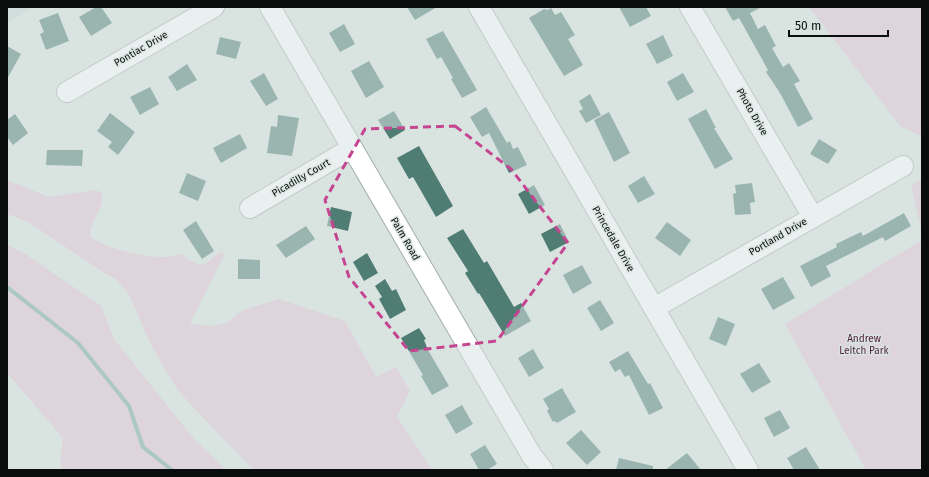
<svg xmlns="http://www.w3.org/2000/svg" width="929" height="477" font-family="'Fira Sans',sans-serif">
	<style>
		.built { fill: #c6d9d5 }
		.green { fill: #e2c3d2 }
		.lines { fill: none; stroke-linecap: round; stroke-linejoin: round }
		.stream { stroke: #77a69c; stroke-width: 4 }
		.building { fill: #4f7d74 }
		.minor-casing { stroke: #a3adab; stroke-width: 22 }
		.minor { stroke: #fff; stroke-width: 20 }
		.marked { fill: none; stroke: #c54590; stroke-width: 3; stroke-dasharray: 8 5; stroke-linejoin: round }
		.labels { text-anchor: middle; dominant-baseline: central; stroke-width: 3; stroke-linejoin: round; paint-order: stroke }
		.street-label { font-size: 10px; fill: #090d0c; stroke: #d9e4e1 }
		.park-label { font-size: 10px; fill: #55233f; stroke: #d9e4e1 }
	</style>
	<rect width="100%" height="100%" fill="#d9e4e1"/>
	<polygon class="built" points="7,7 34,7 7,23"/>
	<g class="green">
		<polygon points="809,7 922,7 922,136 901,127"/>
		<polygon points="922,178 922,232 911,186"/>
		<path d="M 7,180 L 49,197 L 95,190 L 101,192 C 107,205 90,221 90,236 C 101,248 149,258 166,257 C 172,256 178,255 184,254 L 186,258 L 197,264 L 205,264 L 222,251 L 224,255 L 190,324 L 213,326 L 226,323 L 243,310 L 279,299 L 345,321 L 376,377 L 396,367 L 410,391 L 397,417 L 432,470 L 254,470 C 231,446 206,422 184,397 C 170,381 160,360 150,342 C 139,322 130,281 106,274 L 28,222 L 7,214 Z"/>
		<polygon points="922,240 922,470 866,470 785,324"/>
		<polygon points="7,245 24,253 101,306 114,339 194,439 226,470 62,470 60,458 63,438 7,373"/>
	</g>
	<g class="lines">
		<polyline class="stream" points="7,287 78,343 129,406 143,447 172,470"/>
	</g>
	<g class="building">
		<polygon points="96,7 101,7 112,23 91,36 79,17"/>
		<polygon points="407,7 437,7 415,20"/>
		<polygon points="619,7 646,7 651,16 630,27"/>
		<polygon points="725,7 762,7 750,13 758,29 765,25 776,46 772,48 783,67 789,63 800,81 794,84 813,119 798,127 780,93 766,72 768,70 739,18 733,21"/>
		<polygon points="551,8 555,15 561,12 575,35 568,39 583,65 564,76 529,18 544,9 548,10"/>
		<polygon points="58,13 69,41 46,50 40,34 44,32 39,20"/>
		<polygon points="344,24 355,44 340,52 329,33"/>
		<polygon points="443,31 477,90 462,98 451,79 453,78 441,57 437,59 426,39"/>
		<polygon points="663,35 673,56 657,64 646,44"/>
		<polygon points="220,37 241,42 236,59 216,54"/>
		<polygon points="7,46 21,54 7,79"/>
		<polygon points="369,61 384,87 366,98 351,71"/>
		<polygon points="187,64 197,80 177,91 168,77"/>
		<polygon points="264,73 278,99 266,106 250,81"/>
		<polygon points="683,73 694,92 677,101 667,82"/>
		<polygon points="150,87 159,104 140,115 130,97"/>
		<polygon points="590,94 601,115 586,123 579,111 583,109 579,101"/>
		<polygon points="486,107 507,143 510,141 513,149 518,147 527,165 509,173 489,133 482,137 470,117"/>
		<polygon points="706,109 716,128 714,128 733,159 715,169 688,119"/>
		<polygon points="394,111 405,130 390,139 378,120"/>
		<polygon points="609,112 630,153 614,162 594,120"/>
		<polygon points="110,113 135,132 118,155 108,147 112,142 97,131"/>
		<polygon points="15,114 28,133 13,145 7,137 7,120"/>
		<polygon points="278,115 299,118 292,156 267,153 271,126 277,127"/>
		<polygon points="240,134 247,148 221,163 213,148"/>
		<polygon points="819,139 837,150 828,164 810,154"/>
		<polygon points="419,146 453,206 436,217 413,177 409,179 397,158"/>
		<polygon points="47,150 83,150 82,166 46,165"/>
		<polygon points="187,173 206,181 198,201 179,193"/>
		<polygon points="644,176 655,194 638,203 628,186"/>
		<polygon points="752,183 755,202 750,203 751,214 735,215 733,194 736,193 735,185"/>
		<polygon points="534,185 545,205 529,214 518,194"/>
		<polygon points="331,207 352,212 348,231 327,226"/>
		<polygon points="904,213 911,226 885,241 883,237 826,266 831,276 811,287 800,266 837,247 836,244 861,232 863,236"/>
		<polygon points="196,221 214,251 202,259 183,230"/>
		<polygon points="667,222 691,240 680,256 655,238"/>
		<polygon points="560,224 569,242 550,252 541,234"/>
		<polygon points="306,226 315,239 286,258 276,245"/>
		<polygon points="463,229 484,263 487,261 514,307 521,303 531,321 505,336 479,293 478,294 465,273 468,271 447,238"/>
		<polygon points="367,253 378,273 364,281 353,262"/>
		<polygon points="238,259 260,260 260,279 238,279"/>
		<polygon points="582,265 592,283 573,294 563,275"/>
		<polygon points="783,277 795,298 773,310 761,289"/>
		<polygon points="385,279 392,291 396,289 406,310 390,319 379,299 382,297 375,286"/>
		<polygon points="600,300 614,323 601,331 587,308"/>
		<polygon points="718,317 735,324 726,346 709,339"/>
		<polygon points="419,328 426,339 424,340 428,350 449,386 432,395 421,376 423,375 401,338"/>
		<polygon points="533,349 544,368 529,377 518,358"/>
		<polygon points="628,351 648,384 650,383 663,408 649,415 629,375 625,377 620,369 615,372 609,362"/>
		<polygon points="759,363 771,382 752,393 740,374"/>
		<polygon points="562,388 576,412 557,423 555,421 553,422 547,411 549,409 543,399"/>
		<polygon points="462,405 473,424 456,434 445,415"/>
		<polygon points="780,410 790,428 774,437 764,418"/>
		<polygon points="581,430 601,452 587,465 566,443"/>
		<polygon points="485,445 497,464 487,470 479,470 470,454"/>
		<polygon points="806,447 820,470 794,470 787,458"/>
		<polygon points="687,453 701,470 665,470"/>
		<polygon points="619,458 653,466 653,470 616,470"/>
	</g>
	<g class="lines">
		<defs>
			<g id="minor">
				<polyline points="270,7 532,456 543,470"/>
				<polyline points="479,7 748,470"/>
				<polyline points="690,7 813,217"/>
				<polyline points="67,92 214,7"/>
				<polyline points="250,208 352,148"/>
				<polyline points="654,308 903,166"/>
			</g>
		</defs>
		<use href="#minor" class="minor-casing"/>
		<use href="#minor" class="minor"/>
	</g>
	<path d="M0 0H929V477H0ZM 455,126 L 511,169 L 568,243 L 497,341 L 409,351 L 349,277 L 325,200 L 365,129 Z" fill="#d9e4e1" fill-opacity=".55" fill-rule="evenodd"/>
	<path class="marked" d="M 455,126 L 511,169 L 568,243 L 497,341 L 409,351 L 349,277 L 325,200 L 365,129 Z"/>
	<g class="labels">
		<g class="street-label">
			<text transform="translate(141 49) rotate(-30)">Pontiac Drive</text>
			<text transform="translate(752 112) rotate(60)">Photo Drive</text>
			<text transform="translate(301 178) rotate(-30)">Picadilly Court</text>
			<text transform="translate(778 237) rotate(-30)">Portland Drive</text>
			<text transform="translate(405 239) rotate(60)">Palm Road</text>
			<text transform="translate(613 239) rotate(60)">Princedale Drive</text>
		</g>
		<g class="park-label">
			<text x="864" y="339">Andrew<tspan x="864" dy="12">Leitch Park</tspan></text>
		</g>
	</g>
	<rect width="929" height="477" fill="none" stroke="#090d0c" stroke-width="16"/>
	<path d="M789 30v6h99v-6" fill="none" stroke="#090d0c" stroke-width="2"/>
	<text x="795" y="30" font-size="12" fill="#090d0c" stroke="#d9e4e1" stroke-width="3" paint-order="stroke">50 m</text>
</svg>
